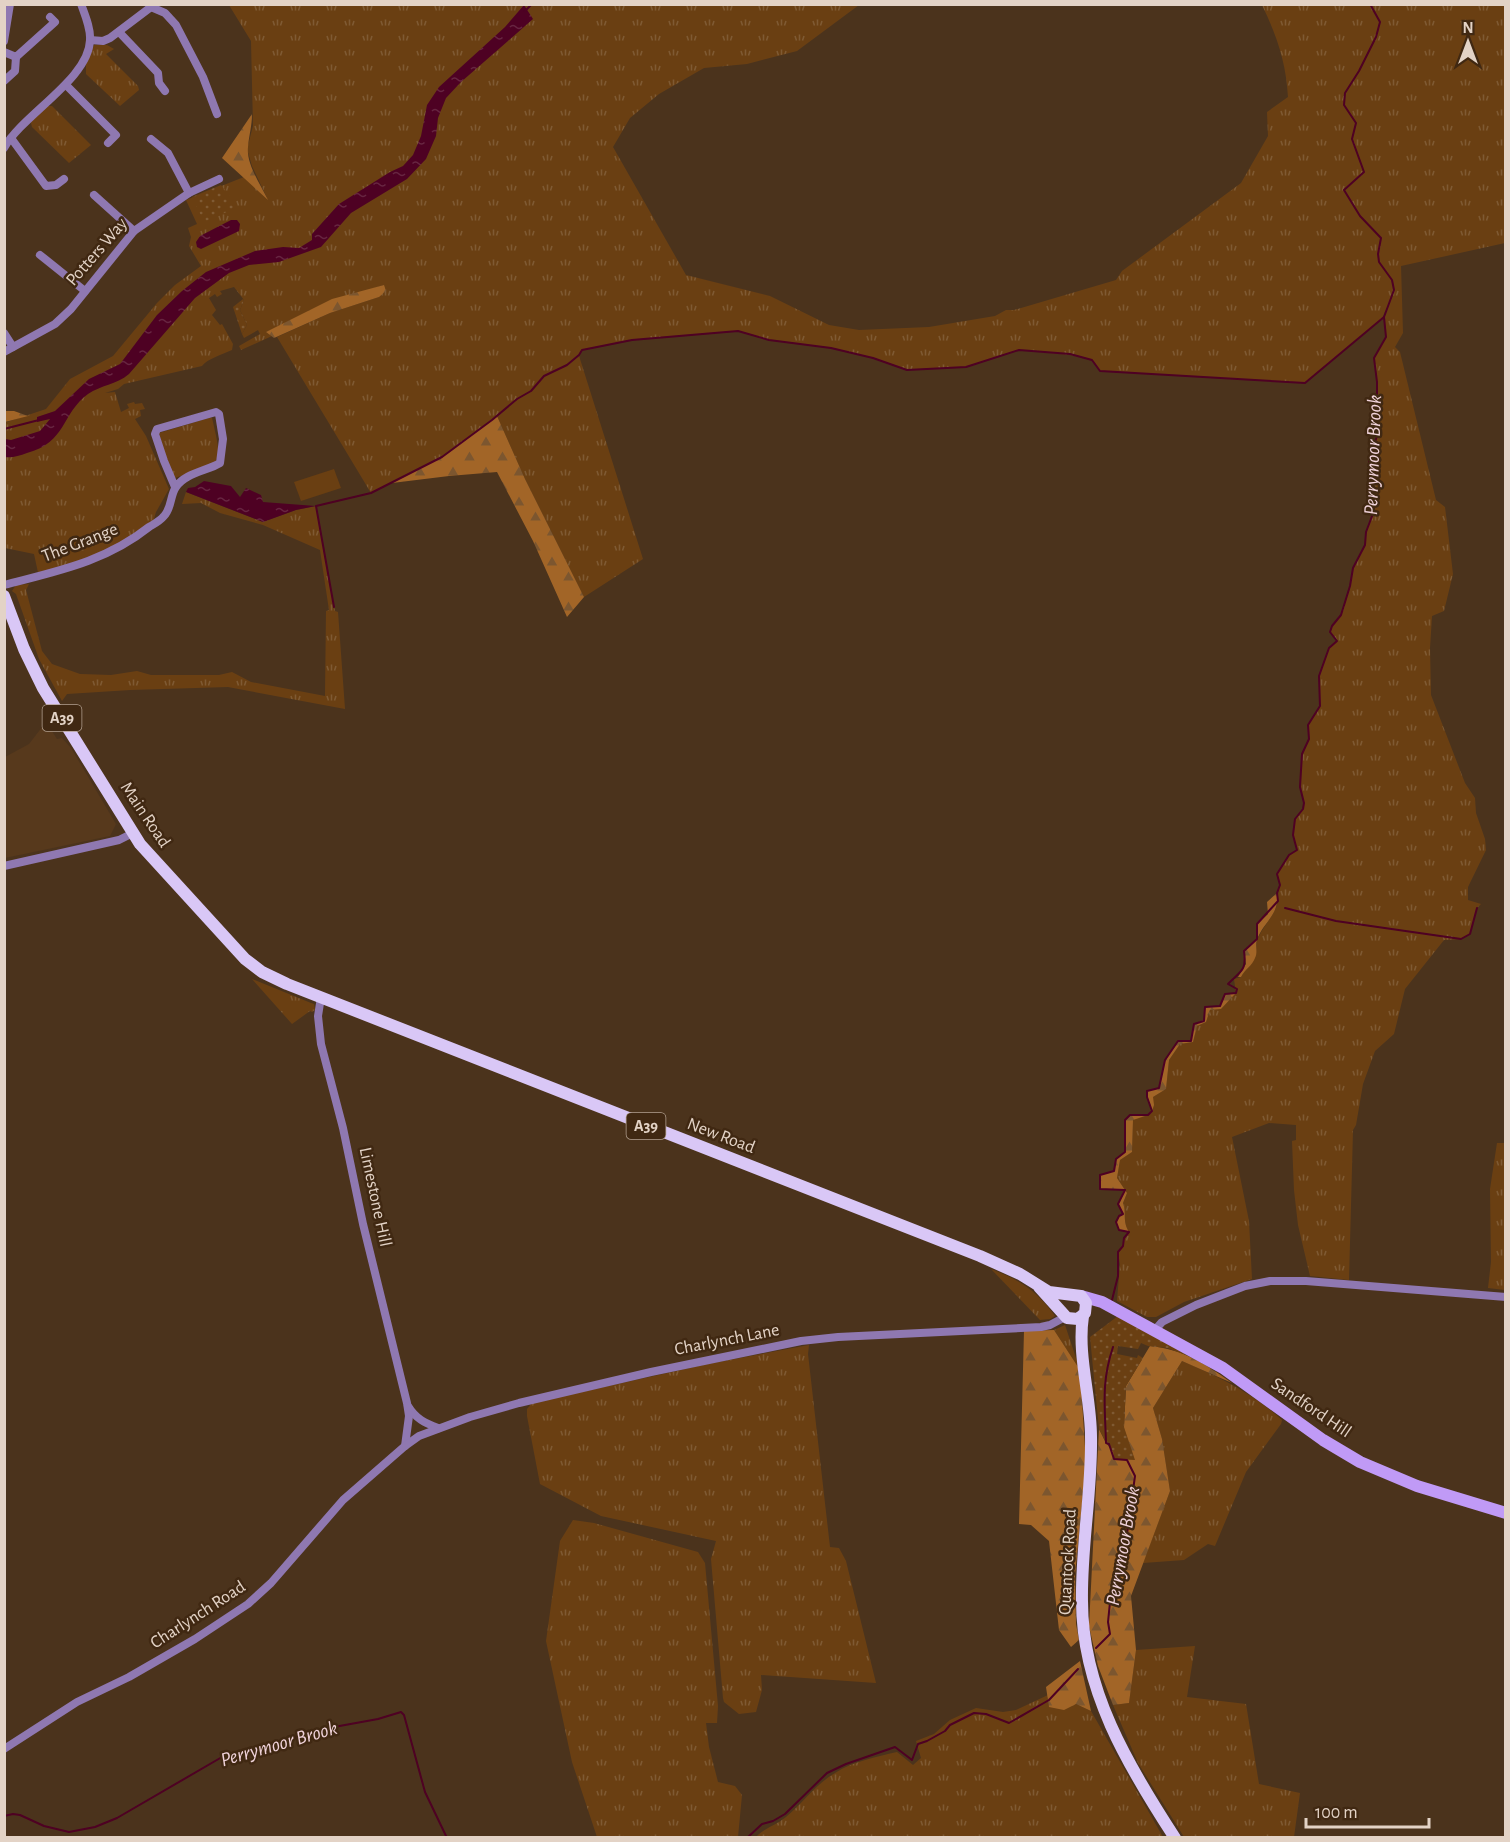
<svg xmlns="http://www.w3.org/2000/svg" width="1510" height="1842" font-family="'Alegreya Sans',sans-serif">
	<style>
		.built { fill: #57391c }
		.grass { fill: url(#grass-tufts) }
		.forest { fill: url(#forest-firs) }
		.park { fill: url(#park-dots) }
		.pitch { fill: #6a3f12 }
		.water { fill: url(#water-ripples) }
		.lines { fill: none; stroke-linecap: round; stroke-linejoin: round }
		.stream { stroke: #4e0123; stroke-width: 2 }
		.street { stroke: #8f78b1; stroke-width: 8 }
		.secondary { stroke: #c09af6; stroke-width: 12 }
		.primary { stroke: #d9c7f6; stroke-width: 12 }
		.labels { text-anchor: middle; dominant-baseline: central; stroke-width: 5; stroke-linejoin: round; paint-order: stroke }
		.shield { fill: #402812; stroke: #b2a090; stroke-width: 1.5 }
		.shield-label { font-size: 16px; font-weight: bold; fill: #e3d3c6 }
		.street-label { font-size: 18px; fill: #e3d3c6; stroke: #402812 }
		.water-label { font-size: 20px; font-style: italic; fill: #f0d3da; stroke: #402812 }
	</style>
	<defs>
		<pattern id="grass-tufts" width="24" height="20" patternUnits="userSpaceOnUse" patternTransform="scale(1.5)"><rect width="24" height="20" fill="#6a3f12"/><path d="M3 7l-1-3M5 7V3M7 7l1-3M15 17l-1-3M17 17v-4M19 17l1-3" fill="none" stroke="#7f5a33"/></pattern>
		<pattern id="forest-firs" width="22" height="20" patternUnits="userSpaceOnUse" patternTransform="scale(1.5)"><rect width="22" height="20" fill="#a26527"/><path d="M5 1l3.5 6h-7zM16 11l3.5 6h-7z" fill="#7c562f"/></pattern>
		<pattern id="park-dots" width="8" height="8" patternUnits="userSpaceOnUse" patternTransform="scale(1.5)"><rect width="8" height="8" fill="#6a3f12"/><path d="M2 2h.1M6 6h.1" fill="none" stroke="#7f5a33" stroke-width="1.8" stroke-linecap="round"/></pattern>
		<pattern id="water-ripples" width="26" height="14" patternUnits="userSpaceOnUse" patternTransform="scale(1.5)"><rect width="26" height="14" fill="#4e0123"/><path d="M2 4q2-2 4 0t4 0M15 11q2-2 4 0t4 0" fill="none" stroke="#672541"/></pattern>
	</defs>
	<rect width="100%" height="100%" fill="#4b331c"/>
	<polygon class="built" points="46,722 57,739 62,738 71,748 116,824 110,836 5,858 5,757 29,744"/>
	<g class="grass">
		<path d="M 229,5 L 859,5 L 797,51 L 747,64 L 704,68 L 659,94 L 630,118 L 613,147 L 686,275 L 770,296 L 829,325 L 859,330 L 929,327 L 995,316 L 1006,310 L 1014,310 L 1116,280 L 1122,271 L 1241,183 L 1268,136 L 1267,112 L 1288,97 C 1286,62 1277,36 1262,5 L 1505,5 L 1505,243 L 1401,266 L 1403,333 L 1395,347 L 1400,352 L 1436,500 L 1445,507 L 1453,574 L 1444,611 L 1432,616 L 1430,648 L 1431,695 L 1465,783 L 1475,798 L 1476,813 L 1485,839 L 1486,850 L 1468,887 L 1468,900 L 1481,904 L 1477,908 L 1470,934 L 1461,939 L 1444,940 L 1405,989 L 1394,1034 L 1375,1051 L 1363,1084 L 1356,1125 L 1353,1130 L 1349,1280 L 1310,1276 L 1298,1225 L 1294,1190 L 1292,1141 L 1296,1140 L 1296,1125 L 1269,1123 L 1232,1137 L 1249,1221 L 1252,1279 L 1184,1302 L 1156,1317 L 1147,1317 L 1117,1301 L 1120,1264 L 1118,1252 C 1123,1246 1123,1239 1129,1232 C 1122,1220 1127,1215 1123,1203 L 1127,1193 L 1117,1178 L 1120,1160 L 1132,1152 L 1133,1119 C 1151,1115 1151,1115 1153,1097 L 1166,1089 L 1169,1060 L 1180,1044 L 1193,1042 L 1197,1026 L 1206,1022 L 1210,1010 L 1221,1009 L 1236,993 L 1234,979 L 1241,977 C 1245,968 1253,962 1256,952 C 1257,947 1256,942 1258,938 C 1263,927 1271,919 1276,908 C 1279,900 1277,893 1280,885 L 1277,874 L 1290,854 L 1297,850 L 1293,835 L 1295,819 L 1303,809 L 1304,804 L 1300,787 L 1302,754 L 1309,739 L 1308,725 L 1320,706 L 1319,676 L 1329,648 L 1337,641 L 1330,632 L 1332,626 L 1341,615 L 1350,586 L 1353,568 L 1365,545 L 1366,532 L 1374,511 L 1372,476 L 1369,461 L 1377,436 L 1377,382 L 1374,358 L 1386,337 L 1384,317 L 1386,309 L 1382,319 L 1305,383 L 1100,371 L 1092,360 L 1070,355 L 1019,350 L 966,367 L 907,370 L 873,358 L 831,348 L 769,340 L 738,331 L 632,340 L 582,350 L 579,355 L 580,359 L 643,559 L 584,597 L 525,479 L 497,416 L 442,457 L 371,493 L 277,337 L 330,313 L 379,297 L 384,285 L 362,292 L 266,332 L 272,336 L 241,350 L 239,346 L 260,334 L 258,330 L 244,338 L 242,334 L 247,325 L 240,310 L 244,300 L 234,287 L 220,291 L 222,294 L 217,297 L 215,294 L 209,298 L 216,310 L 212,315 L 220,325 L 222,324 L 233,344 L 232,350 C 223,354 207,359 202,366 L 124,384 L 118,389 L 105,393 L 115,392 L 121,412 L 129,408 L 127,404 L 134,402 L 135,404 L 142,403 L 145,409 L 140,410 L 141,416 L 135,419 L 146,436 L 169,489 L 156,512 L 152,525 L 134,542 L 39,577 L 34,554 L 5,548 L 4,423 L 46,409 L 70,379 L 113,356 L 157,303 L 175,285 L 201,266 L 189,246 L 191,237 L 188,228 L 197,224 L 186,200 L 244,177 L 267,198 L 252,166 L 247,149 L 253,126 L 251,41 Z"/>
		<polygon points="94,45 107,45 114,49 106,54 138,86 139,90 120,106 86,74 86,64"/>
		<polygon points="42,106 52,106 91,145 69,163 32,127 30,119"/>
		<path d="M 209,418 L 212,418 C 224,469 222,462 175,478 L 165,456 L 159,433 Z"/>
		<polygon points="186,492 263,522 296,510 316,506 335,611 338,612 345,709 228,687 130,690 67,694 62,701 39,659 16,594 12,591 16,585 29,584 26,590 42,651 52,664 80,674 111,675 137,671 151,675 219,675 232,672 251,682 325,696 326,611 329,610 320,550 263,525 220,513 201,503 182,504"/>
		<polygon points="252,979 311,1003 314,1004 315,1010 312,1012 310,1011 292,1024"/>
		<polygon points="1497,1143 1505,1143 1505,1290 1488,1288 1491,1262 1490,1189"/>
		<path d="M 991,1269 C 1020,1280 1037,1291 1055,1316 L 1050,1319 L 1040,1320 Z"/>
		<polygon points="1065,1325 1080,1370 1054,1330"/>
		<polygon points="809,1345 808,1354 830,1547 839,1548 846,1561 876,1683 761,1675 762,1690 756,1712 739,1714 724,1702 723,1698 711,1559 716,1541 601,1516 540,1484 527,1416 527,1409 532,1403 708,1364"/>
		<path d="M 1182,1361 C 1219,1377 1251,1392 1282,1420 L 1281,1424 L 1246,1472 L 1215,1546 L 1208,1544 L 1184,1560 L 1143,1563 L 1170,1491 L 1162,1439 L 1153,1408 Z"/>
		<polygon points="573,1520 594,1523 698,1552 705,1563 718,1706 717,1723 706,1723 709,1747 718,1782 735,1786 742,1795 738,1837 597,1837 572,1762 546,1641 560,1541"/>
		<polygon points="1195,1646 1187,1697 1246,1704 1259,1784 1300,1793 1294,1837 1184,1837 1138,1763 1113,1705 1129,1703 1136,1650"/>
		<path d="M 1048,1695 L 1049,1707 L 1076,1704 L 1091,1711 L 1163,1837 L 755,1838 C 764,1828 775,1826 786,1817 C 802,1804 816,1784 835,1773 C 854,1761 876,1757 897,1752 L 913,1765 L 921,1758 L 916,1741 L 934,1734 L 950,1720 L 976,1708 L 1003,1712 L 1016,1710 Z"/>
	</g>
	<g class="forest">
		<path d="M 252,114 C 252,126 249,135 248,147 C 246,164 261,185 268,200 L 222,158 Z"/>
		<polygon points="384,285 386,291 379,297 330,313 274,338 266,332 332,299"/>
		<polygon points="5,411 14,411 28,416 5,422"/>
		<polygon points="497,416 525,479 584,597 567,617 533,541 497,472 449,476 392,483 442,457"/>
		<path d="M 1277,893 C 1280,915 1263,922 1257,940 C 1255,945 1258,952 1255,958 C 1252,966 1245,969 1241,977 L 1238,977 L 1246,964 L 1244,951 L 1257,939 L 1257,924 L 1268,914 L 1267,902 Z"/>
		<polygon points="1236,993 1221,1009 1210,1010 1206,1022 1197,1026 1193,1042 1180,1044 1169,1060 1166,1089 1153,1097 1154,1105 1152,1111 1147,1097 1147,1091 1159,1088 1165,1060 1178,1041 1191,1041 1194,1024 1204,1020 1205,1007 1220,1006 1225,994"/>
		<path d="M 1130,1115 L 1148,1115 L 1133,1120 L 1132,1152 L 1120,1160 L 1117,1178 L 1127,1193 L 1123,1203 C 1127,1215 1122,1220 1129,1232 L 1119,1230 L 1116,1222 L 1119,1216 L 1123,1214 L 1118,1204 L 1124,1190 L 1100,1189 L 1100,1175 L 1114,1171 L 1116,1159 L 1125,1152 L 1125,1120 Z"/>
		<polygon points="1054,1330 1080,1370 1086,1463 1075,1575 1076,1624 1079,1640 1071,1647 1059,1630 1049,1541 1031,1525 1019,1524 1024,1331"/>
		<path d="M 1150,1346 C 1183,1349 1205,1364 1232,1383 L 1182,1361 L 1153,1408 L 1162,1439 L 1170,1491 L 1131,1596 L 1136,1650 L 1129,1703 L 1113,1705 L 1098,1666 L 1089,1626 L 1099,1429 L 1106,1443 L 1113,1451 L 1124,1427 L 1126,1386 Z"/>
		<polygon points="1080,1661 1091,1711 1076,1704 1064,1710 1049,1707 1046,1687"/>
	</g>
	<g class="park">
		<polygon points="221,185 238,207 204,222 192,197"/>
		<polygon points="243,299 244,300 240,310 247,325 242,334 233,307"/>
		<polygon points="1118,1316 1167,1341 1186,1355 1167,1348 1148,1346 1141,1343 1138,1349 1118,1346 1117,1354 1137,1358 1138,1355 1143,1358 1126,1386 1124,1427 1135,1460 1114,1459 1113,1451 1106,1443 1099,1429 1090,1337"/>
	</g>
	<polygon class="pitch" points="334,469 341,488 301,501 294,482"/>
	<g class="water">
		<path d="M 524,5 L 533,19 L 461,82 L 446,98 L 438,118 L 436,136 L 426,159 L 407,179 L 351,213 L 321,247 L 279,262 L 249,265 L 229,273 L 195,298 L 129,374 C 116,385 101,385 88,394 C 61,414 67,442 27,453 C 19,456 12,458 5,457 L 5,439 L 11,440 L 40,431 L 50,419 L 37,422 L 37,417 L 55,411 L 89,379 L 120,364 L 157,315 L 182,291 L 206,272 L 255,251 L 283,247 L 299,248 L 312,240 L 312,234 L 339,204 L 390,172 L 403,166 L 413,155 L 421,136 L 427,105 L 439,87 L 505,27 Z"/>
		<polygon points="231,220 237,220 240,224 239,231 201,249 197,247 196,242 200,236"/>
		<polygon points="204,481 231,486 240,497 246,488 261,495 263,502 316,506 296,510 263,522 186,492 188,488 195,487"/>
	</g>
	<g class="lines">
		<g class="stream">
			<polyline points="525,11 532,4"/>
			<polyline points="4,429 39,420"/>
			<polyline points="334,607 316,506 371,493 442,457 492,420 517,399 531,391 544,376 567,365 579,355 582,350 632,340 738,331 769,340 831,348 873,358 907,370 966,367 1019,350 1070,354 1092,360 1100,371 1305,383 1384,317 1394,290 1392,280 1379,262 1378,254 1381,238 1360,216 1344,190 1364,172 1352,139 1356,123 1344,105 1345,93 1359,71 1376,37 1380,22 1370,4"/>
			<polyline points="1285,908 1336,921 1461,939 1470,934 1477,908"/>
			<path d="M 1112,1300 L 1118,1276 L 1118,1252 L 1123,1246 L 1124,1238 L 1129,1232 L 1119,1230 L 1116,1222 L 1119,1216 L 1123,1214 L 1118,1204 L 1125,1190 L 1100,1189 L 1100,1175 L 1114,1171 L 1116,1159 L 1125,1152 L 1125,1120 L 1130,1115 L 1148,1115 L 1152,1111 L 1147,1097 L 1147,1091 L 1159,1088 L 1165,1060 L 1178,1041 L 1191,1041 L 1194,1024 L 1204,1021 L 1205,1007 L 1220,1006 L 1225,994 L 1236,993 L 1237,989 L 1228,984 C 1240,971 1247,972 1244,951 L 1257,939 L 1257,924 L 1278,901 L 1277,893 L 1280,885 L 1277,874 L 1289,855 L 1297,850 L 1293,835 L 1295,819 L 1303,809 L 1304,803 L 1300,787 L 1302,754 L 1309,739 L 1308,725 L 1320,706 L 1319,676 L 1329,648 L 1337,641 L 1330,632 L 1332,626 L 1341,615 L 1350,586 L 1353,568 L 1365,545 L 1366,532 L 1374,511 L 1372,476 L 1369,461 L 1377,436 L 1377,382 L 1374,358 L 1386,337 L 1384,317"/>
			<path d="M 1096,1648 L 1110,1634 L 1108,1622 L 1110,1602 L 1113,1586 L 1119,1577 L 1119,1563 L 1126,1541 L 1135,1476 L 1127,1460 L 1114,1459 L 1109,1444 L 1106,1443 C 1105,1406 1101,1383 1113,1347"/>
			<polyline points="4,1816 13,1814 20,1815 44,1826 69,1832 95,1827 117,1818 222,1757 334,1727 378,1719 401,1712 404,1715 425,1792 447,1838"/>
			<polyline points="747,1838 762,1824 773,1821 785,1814 827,1773 846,1764 895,1747 912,1760 918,1744 927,1741 945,1731 950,1725 974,1713 986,1714 1009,1723 1049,1700 1078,1669"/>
		</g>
		<g class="street">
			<polyline points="151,7 165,13 176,25 203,77 217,114"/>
			<polyline points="119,32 158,73 159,83 165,91"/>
			<polyline points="90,40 103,41 110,38 151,7 151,4"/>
			<polyline points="4,41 10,4"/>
			<polyline points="4,52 16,57 55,22 50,17"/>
			<polyline points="4,81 15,71 16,57"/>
			<polyline points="66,85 116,135 108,143"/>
			<polyline points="11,138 46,186 56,185 64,179"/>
			<polyline points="151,139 168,153 189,193"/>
			<path d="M 4,148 C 23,114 89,79 90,40 C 91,29 85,15 81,4"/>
			<polyline points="94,195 134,231"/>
			<polyline points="40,255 85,291"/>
			<polyline points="4,333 13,347"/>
			<polyline points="4,352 55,324 71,309 134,231 189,193 219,179"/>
			<path d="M 4,585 C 57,571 105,562 149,527 C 154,524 160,521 164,516 C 172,508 170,495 176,487 C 185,473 207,471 220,463 L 223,439 L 219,414 L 216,412 L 157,429 L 155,434 L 164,461 L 175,487"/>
			<polyline points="4,866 119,840 133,833"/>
			<polyline points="321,997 318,1016 321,1044 343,1128 363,1224 407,1403 409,1416 405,1446"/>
			<polyline points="1155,1330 1162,1322 1196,1305 1245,1286 1270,1281 1306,1281 1506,1297"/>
			<path d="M 408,1406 C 416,1419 425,1423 438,1428"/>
			<polyline points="4,1749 77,1702 129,1677 195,1639 248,1604 271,1583 343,1500 405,1446 419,1436 470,1417 519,1403 651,1372 801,1341 838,1337 1041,1327 1050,1325 1065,1317"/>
		</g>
		<polyline class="secondary" points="1081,1296 1102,1302 1223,1368 1323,1440 1360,1462 1417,1486 1506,1513"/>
		<g class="primary">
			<polyline points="4,596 24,649 43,688 140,844 245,959 262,972 287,984 980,1256 1020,1274 1049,1292 1081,1296 1086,1303 1085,1313 1078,1319 1067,1318 1039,1287"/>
			<path d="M 1083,1316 C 1077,1355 1091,1397 1091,1437 C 1092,1492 1081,1546 1082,1601 C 1082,1689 1128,1766 1175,1838"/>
		</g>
	</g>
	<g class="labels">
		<g class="shield">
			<rect x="42.5" y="705" width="39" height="26" rx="4.5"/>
			<rect x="626.5" y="1113" width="39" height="26" rx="4.5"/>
		</g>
		<g class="shield-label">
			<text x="62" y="718">A39</text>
			<text x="646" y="1126">A39</text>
		</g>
		<g class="street-label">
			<text transform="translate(97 252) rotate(-49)">Potters Way</text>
			<text transform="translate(80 543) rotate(-21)">The Grange</text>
			<text transform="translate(145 815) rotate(56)">Main Road</text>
			<text transform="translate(721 1136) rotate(21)">New Road</text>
			<text transform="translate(375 1197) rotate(78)">Limestone Hill</text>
			<text transform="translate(727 1340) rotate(-11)">Charlynch Lane</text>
			<text transform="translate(1311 1408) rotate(34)">Sandford Hill</text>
			<text transform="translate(1068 1562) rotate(-87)">Quantock Road</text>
			<text transform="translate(198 1615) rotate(-33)">Charlynch Road</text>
		</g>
		<g class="water-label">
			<text transform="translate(1373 455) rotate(-88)">Perrymoor Brook</text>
			<text transform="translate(1123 1546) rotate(-80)">Perrymoor Brook</text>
			<text transform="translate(279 1744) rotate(-16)">Perrymoor Brook</text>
		</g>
	</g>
	<rect width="1510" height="1842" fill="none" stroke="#e3d3c6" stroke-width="12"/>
	<g transform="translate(1468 42)" stroke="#402812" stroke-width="4.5" paint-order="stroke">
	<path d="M0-4.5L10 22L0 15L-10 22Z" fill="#e3d3c6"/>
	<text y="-9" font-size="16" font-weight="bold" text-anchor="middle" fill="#e3d3c6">N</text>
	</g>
	<path d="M1306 1818v9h123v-9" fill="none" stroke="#e3d3c6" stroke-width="3"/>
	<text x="1315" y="1818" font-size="18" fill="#e3d3c6" stroke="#402812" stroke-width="4.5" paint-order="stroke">100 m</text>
</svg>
